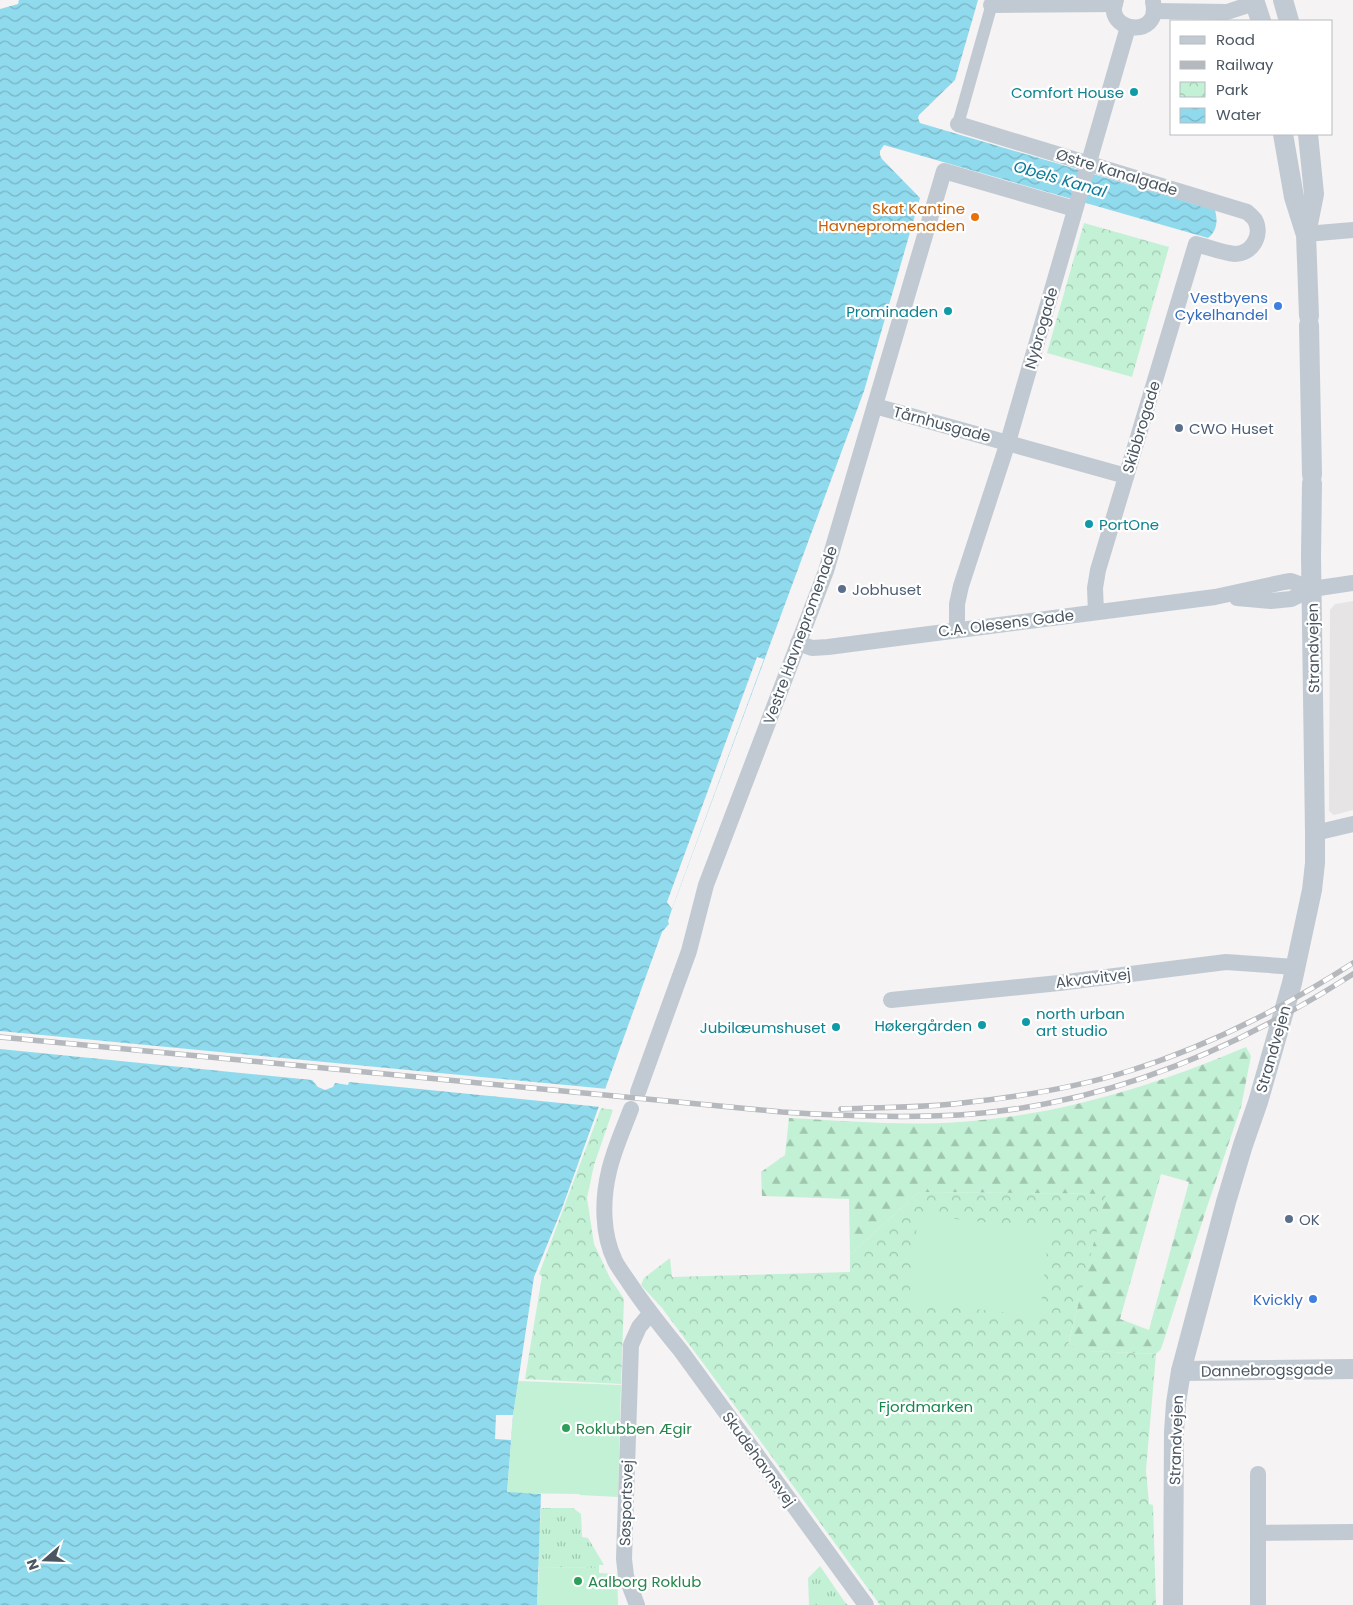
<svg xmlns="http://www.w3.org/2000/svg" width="1353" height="1605" font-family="Poppins,sans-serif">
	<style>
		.education { fill: #e6e4e5 }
		.grass { fill: url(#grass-tufts) }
		.forest { fill: url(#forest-firs); fill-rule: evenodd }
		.park { fill: url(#park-crowns) }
		.pitch { fill: #c3f1d5 }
		.water { fill: url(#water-waves) }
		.pier { fill: #f5f3f3 }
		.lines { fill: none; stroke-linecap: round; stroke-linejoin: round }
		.pedestrian { stroke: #c1cad2; stroke-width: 12 }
		.minor { stroke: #c1cad2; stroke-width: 16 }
		.tertiary { stroke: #c1cad2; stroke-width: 20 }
		.rail-casing { stroke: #b5b8bd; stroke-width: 5.5 }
		.rail { stroke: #fff; stroke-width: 4; stroke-dasharray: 11; stroke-linecap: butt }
		.culture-dot { fill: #0f9aa8; stroke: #fff; stroke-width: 2 }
		.food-dot { fill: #e8710a; stroke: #fff; stroke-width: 2 }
		.shop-dot { fill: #3f7fe0; stroke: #fff; stroke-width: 2 }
		.service-dot { fill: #5c6f8a; stroke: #fff; stroke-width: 2 }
		.leisure-dot { fill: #2e9e5b; stroke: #fff; stroke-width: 2 }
		.labels { text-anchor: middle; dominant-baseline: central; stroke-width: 4.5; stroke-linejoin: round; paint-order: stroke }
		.culture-label { font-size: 15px; fill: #0d838f; stroke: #fff; text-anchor: end }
		.street-label { font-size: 15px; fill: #4a5661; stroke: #fff }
		.food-label { font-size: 15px; fill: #c56008; stroke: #fff; text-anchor: end }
		.shop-label { font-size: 15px; fill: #366cbe; stroke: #fff; text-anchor: end }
		.service-label { font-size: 15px; fill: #4e5e75; stroke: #fff; text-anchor: start }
		.park-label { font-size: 15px; fill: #17864f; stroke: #fff }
		.leisure-label { font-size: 15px; fill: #27864d; stroke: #fff; text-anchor: start }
		.water-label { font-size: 16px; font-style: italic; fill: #0c7c9b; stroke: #fff }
	</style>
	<defs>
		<pattern id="grass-tufts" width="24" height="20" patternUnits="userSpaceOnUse" patternTransform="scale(1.25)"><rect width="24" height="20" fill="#c3f1d5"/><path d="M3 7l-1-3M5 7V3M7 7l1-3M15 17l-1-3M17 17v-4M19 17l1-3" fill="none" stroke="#a0c6b0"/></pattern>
		<pattern id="forest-firs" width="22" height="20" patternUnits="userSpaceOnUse" patternTransform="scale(1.25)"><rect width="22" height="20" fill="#c3f1d5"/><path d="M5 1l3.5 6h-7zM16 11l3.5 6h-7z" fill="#a0c6b0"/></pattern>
		<pattern id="park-crowns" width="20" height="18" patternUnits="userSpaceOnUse" patternTransform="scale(1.25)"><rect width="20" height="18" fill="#c3f1d5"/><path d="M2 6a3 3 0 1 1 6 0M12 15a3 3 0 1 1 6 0" fill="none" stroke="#a0c6b0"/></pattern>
		<pattern id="water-waves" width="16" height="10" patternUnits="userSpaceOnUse" patternTransform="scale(1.25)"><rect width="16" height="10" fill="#90daee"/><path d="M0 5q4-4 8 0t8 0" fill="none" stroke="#78b4c4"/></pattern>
	</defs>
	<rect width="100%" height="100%" fill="#f5f3f3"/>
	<polygon class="education" points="1353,601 1353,810 1334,815 1329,811 1330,610 1335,604"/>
	<g class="grass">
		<polygon points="541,1508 573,1508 581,1514 582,1537 588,1538 604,1565 599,1565 599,1568 538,1567"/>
		<polygon points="820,1566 844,1601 848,1605 809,1605 808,1578"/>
	</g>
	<path class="forest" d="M 1246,1047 L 1251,1056 L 1241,1107 L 1207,1207 L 1164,1340 L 1161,1349 L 1156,1354 L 1090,1351 L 1068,1346 L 1105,1194 L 919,1192 L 850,1255 L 849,1199 L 762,1196 L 761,1172 L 785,1155 L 789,1118 C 846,1121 904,1126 960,1122 C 1060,1115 1154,1086 1246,1047 ZM 1161,1174 L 1189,1182 L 1149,1330 L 1120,1319 Z"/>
	<g class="park">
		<polygon points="1084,223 1169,247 1132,377 1047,353"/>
		<polygon points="601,1108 613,1110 594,1165 587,1198 594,1244 610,1278 624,1299 621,1384 525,1379 542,1276 539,1274"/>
		<polygon points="919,1192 1106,1194 1068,1345 1090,1351 1156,1354 1146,1470 1149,1504 1153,1505 1156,1605 880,1605 732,1402 662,1308 641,1285 644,1278 670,1258 672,1277 850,1272 850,1255"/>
	</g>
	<g class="pitch">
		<polygon points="918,1215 1049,1229 1040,1316 909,1302"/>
		<polygon points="518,1381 621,1385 618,1497 580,1495 579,1494 507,1493 513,1415"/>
		<polygon points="539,1567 599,1568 599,1573 617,1574 618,1605 630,1605 537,1605"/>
	</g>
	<path class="water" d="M 19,0 L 978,0 L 955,80 L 919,115 L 918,118 L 920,123 L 1215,210 C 1218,221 1217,231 1208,238 L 884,145 L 880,151 L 880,155 L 882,159 L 920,198 L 864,391 L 672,909 L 668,921 L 669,924 L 662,932 L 561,1211 L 534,1277 L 513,1415 L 507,1492 L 541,1494 L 537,1605 L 0,1605 L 0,9 L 18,4 Z"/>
	<g class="pier">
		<polygon points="757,657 764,659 672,909 667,902"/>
		<polygon points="0,1031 608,1089 601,1107 349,1082 348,1085 335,1083 333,1087 325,1090 318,1087 312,1080 0,1049"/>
		<polygon points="496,1415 513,1415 511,1440 495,1439"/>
	</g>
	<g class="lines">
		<polyline class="pedestrian" points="958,124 993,0"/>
		<g class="minor">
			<path d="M 1116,0 C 1102,32 1162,40 1153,2"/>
			<polyline points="991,5 1115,4"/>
			<polyline points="1154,11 1227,12 1255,3"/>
			<path d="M 958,124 L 1247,212 C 1249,214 1253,217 1255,220 C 1263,235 1252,254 1235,254 C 1222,253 1208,247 1196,244 L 1098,570 L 1095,588 L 1096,612"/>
			<polyline points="1306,234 1353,230"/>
			<polyline points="875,406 1126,476"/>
			<polyline points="1237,598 1271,601 1291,599 1312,589 1353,583"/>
			<polyline points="957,629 957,604 961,586 1008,442 1128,27"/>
			<polyline points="798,643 812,648 828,647 1215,597 1284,582 1291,581 1312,589"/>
			<polyline points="1315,833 1353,824"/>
			<polyline points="891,1000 1059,983 1226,962 1295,967"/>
			<polyline points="638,1092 689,951 706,885 826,571 944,171 1075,209"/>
			<path d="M 631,1109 C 623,1130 614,1149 609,1171 C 602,1200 602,1234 615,1261 C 619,1269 625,1276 630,1284 C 646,1308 663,1329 681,1351 L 866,1605"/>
			<polyline points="1258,1474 1258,1605"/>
			<polyline points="1258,1533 1353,1532"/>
			<polyline points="637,1605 626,1576 624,1559 631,1345 639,1327 650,1314"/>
		</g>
		<g class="tertiary">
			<polyline points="1254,0 1261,21"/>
			<polyline points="1283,0 1289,21"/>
			<polyline points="1283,134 1294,197 1305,232"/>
			<polyline points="1308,134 1314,194 1306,234 1309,316"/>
			<polyline points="1309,325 1312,475"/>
			<polyline points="1181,1371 1353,1369"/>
			<polyline points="1173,1605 1174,1432 1176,1403 1181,1371 1226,1202 1243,1145 1258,1102 1292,983 1312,890 1315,863 1315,833 1311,557 1312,483"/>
		</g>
		<defs>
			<g id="rail">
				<path d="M 0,1037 L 782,1112 C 841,1116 900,1118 959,1115 C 1102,1106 1234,1051 1353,974"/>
				<path d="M 841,1109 C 881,1107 922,1108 962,1103 C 1018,1097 1075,1088 1129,1071 C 1209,1046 1283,1008 1353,963"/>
			</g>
		</defs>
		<use href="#rail" class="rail-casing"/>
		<use href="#rail" class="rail"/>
	</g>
	<g class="culture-dot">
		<circle cx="1134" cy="92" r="5"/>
		<circle cx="948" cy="311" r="5"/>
		<circle cx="1089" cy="524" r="5"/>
		<circle cx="1026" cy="1022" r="5"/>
		<circle cx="982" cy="1025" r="5"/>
		<circle cx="836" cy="1027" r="5"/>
	</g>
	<circle class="food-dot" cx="975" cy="217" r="5"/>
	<g class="shop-dot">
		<circle cx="1278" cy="306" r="5"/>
		<circle cx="1313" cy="1299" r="5"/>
	</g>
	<g class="service-dot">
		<circle cx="1179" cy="428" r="5"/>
		<circle cx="842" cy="589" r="5"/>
		<circle cx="1289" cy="1219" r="5"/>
	</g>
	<g class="leisure-dot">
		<circle cx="566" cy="1428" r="5"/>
		<circle cx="578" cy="1581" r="5"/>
	</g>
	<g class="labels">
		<g class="culture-label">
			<text x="1124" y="92">Comfort House</text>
			<text x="938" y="311">Prominaden</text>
			<text x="1099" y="524" text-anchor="start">PortOne</text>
			<text x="1036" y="1013" text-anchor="start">north urban<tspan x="1036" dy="17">art studio</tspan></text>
			<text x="972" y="1025">Høkergården</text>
			<text x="826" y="1027">Jubilæumshuset</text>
		</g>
		<g class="street-label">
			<text transform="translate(1117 172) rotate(17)">Østre Kanalgade</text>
			<text transform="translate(1041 328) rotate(-74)">Nybrogade</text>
			<text transform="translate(942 424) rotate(15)">Tårnhusgade</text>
			<text transform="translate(1141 427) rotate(-73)">Skibbrogade</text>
			<text transform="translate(1006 623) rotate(-7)">C.A. Olesens Gade</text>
			<text transform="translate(800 635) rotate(-70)">Vestre Havnepromenade</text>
			<text transform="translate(1313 648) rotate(-91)">Strandvejen</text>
			<text transform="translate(1093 978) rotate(-7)">Akvavitvej</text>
			<text transform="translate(1273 1049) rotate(-74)">Strandvejen</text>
			<text transform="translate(1267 1370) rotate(-1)">Dannebrogsgade</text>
			<text transform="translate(1176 1440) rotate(-88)">Strandvejen</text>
			<text transform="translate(759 1459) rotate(54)">Skudehavnsvej</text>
			<text transform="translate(626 1503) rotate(-88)">Søsportsvej</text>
		</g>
		<g class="food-label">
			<text x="965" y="208">Skat Kantine<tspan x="965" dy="17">Havnepromenaden</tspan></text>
		</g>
		<g class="shop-label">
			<text x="1268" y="297">Vestbyens<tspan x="1268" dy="17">Cykelhandel</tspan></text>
			<text x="1303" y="1299">Kvickly</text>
		</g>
		<g class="service-label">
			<text x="1189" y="428">CWO Huset</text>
			<text x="852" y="589">Jobhuset</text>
			<text x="1299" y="1219">OK</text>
		</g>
		<g class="park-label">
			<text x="926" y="1406">Fjordmarken</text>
		</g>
		<g class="leisure-label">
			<text x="576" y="1428">Roklubben Ægir</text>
			<text x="588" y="1581">Aalborg Roklub</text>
		</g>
		<g class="water-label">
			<text transform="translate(1060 179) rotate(16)">Obels Kanal</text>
		</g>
	</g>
	<rect x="1170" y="20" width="162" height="115" fill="#ffffff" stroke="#b7bbc0"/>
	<rect x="1180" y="36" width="25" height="8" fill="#c1cad2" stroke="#b7bbc0"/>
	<text x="1216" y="45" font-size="15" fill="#4a5661">Road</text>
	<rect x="1180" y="61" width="25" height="8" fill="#b5b8bd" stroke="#b7bbc0"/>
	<text x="1216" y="70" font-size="15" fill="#4a5661">Railway</text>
	<rect x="1180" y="82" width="25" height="15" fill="url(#park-crowns)" stroke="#b7bbc0"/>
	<text x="1216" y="95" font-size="15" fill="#4a5661">Park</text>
	<rect x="1180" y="108" width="25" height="15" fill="url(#water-waves)" stroke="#b7bbc0"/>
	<text x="1216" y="120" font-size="15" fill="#4a5661">Water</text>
	<g transform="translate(45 1560) rotate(250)" stroke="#ffffff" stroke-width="4" paint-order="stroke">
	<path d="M0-4L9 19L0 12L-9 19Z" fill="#4a5661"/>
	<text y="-8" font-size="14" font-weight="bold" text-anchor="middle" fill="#4a5661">N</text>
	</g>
</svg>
